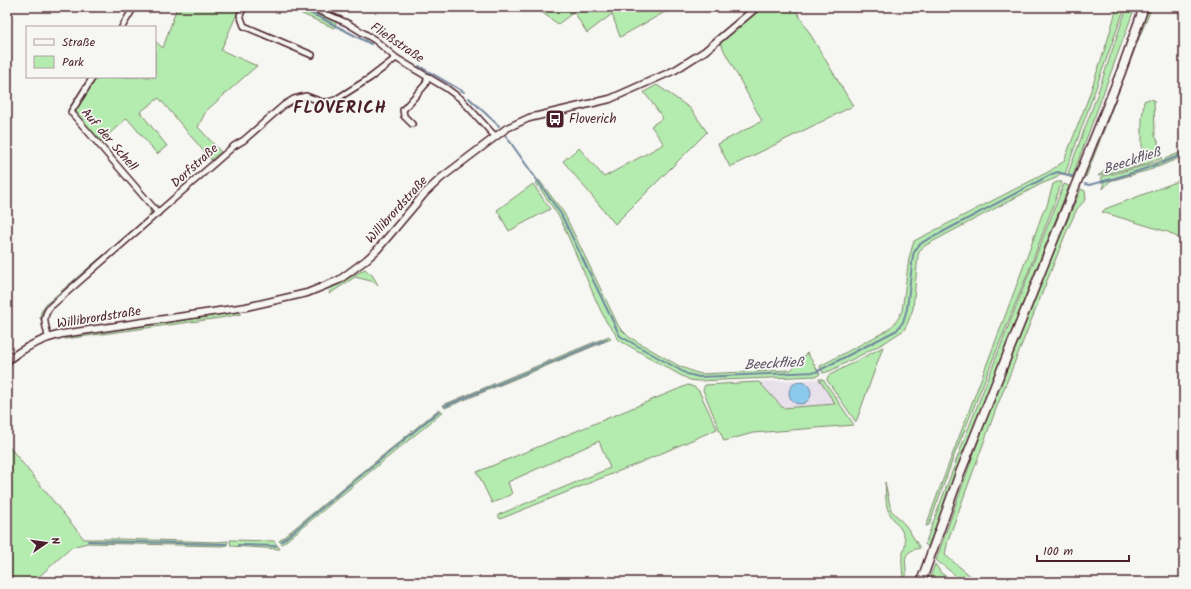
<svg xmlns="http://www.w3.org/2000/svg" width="1191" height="589" font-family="Kalam,sans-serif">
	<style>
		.built { fill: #e8e0eb }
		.green { fill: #b4ecaf; stroke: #7f866d }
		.water { fill: #8ccaec; stroke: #72869f }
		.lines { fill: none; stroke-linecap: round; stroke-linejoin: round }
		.stream { stroke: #72869f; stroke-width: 2 }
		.minor-casing { stroke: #4a1f2b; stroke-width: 8 }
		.tertiary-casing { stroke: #4a1f2b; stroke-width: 9 }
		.primary-casing { stroke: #4a1f2b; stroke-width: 11 }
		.minor { stroke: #f6f6f2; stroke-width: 5 }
		.tertiary { stroke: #f6f6f2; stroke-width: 6 }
		.primary { stroke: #f6f6f2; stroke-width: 8 }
		.labels { text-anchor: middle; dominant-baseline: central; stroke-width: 3.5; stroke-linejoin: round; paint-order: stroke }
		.street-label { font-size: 13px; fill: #4a1f2b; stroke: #f6f6f2 }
		.poi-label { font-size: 13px; fill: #4a1f2b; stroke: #f6f6f2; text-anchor: start }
		.water-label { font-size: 14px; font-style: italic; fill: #5e5265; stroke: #f6f6f2 }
		.district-label { font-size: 17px; font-weight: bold; letter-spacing: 1px; fill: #4a1f2b; stroke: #f6f6f2 }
	</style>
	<rect width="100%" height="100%" fill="#f6f6f2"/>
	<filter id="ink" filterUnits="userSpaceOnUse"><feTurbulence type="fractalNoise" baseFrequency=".025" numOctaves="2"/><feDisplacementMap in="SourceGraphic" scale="8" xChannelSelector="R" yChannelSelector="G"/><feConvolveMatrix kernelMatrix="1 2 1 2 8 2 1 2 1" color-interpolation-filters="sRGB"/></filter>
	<g filter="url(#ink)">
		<polygon class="built" points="819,379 836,404 783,408 759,382"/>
		<g class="green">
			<polygon points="177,7 240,7 221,50 257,66 252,70 206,111 198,127 221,152 211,160 159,98 140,112 167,146 157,154 127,118 100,142 153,203 160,207 156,210 78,118 76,111 95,77 155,77 155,41 163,48"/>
			<polygon points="286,7 304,7 337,21 334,28"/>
			<polygon points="544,7 674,7 620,37 612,14 587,33 574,12 558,24 540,11"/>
			<polygon points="761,7 794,7 853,106 730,167 718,144 762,121 719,41"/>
			<path d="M 1117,7 L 1125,7 L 1065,174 L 1059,174 L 1056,178 L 1041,184 L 926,245 L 920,250 L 918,255 L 913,309 L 908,322 L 904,330 L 884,343 L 830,371 L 823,373 L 820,366 L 886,331 C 894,325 898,320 902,311 L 909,258 L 914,241 L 1050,171 L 1064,161 L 1088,99 L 1108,39 Z"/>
			<polygon points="1127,7 1135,7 1072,178 1067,176 1095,101"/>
			<polygon points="1149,7 1152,7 1141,33 1086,177 1084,175"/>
			<polygon points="657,85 691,109 707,132 615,224 563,161 579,148 604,177 664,144 651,126 663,118 644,92"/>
			<polygon points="1149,99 1154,100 1155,136 1158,141 1159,155 1162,158 1146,164 1098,176 1111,166 1142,159 1142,119 1144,101"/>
			<polygon points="1184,151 1184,156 1153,169 1110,181 1103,189 1104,185 1101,177 1155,163"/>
			<polygon points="1184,179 1184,241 1168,232 1102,212 1105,209"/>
			<polygon points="539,180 564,213 619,327 629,337 679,366 694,372 701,374 723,373 791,370 807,353 820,374 817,376 698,381 690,380 680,375 617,339 615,333 607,323 599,307 560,218 536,183"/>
			<path d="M 1057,182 L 1062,182 L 1029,270 L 954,456 L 929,525 L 926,526 C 964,420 1007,316 1044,209 L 1046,209 L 1053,184 Z"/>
			<polygon points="533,184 550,209 509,231 497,210"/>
			<polygon points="1064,184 1069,186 1000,361 956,475 928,547 925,544 967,432"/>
			<polygon points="1081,189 1085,191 1086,199 1077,209 1066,233 996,409 948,540 945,555 978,582 964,582 936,560 980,436 1059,239"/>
			<polygon points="150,209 152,214 151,216 48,305 43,312 41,319 40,319 41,312 45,305 150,215"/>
			<polygon points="365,269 369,273 371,273 378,285 371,281 355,277 329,294 331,288"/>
			<polygon points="239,311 241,314 220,318 65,339 64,337 200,318"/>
			<polygon points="609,336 611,339 445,408 443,405"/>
			<polygon points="883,347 856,422 827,380 828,376"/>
			<polygon points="819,379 823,379 854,425 753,433 724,441 703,390 705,385 759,382 783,408 835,404"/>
			<polygon points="688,385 694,387 699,391 717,429 644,461 500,519 498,515 610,468 599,441 508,482 512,494 492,503 477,472"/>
			<polygon points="439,409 443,412 282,544 279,541"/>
			<polygon points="7,444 84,539 118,539 217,542 228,541 227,545 223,546 87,543 72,547 33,582 7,582"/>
			<path d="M 885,482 L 891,510 L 906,526 L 920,548 C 896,553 910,565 905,582 L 902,582 C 904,574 901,566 902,557 C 903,551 906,546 905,539 C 903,528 892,520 888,510 C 885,502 886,491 885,482 Z"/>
			<polygon points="230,540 274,541 280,549 231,546"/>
			<polygon points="935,564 941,573 954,582 943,582 934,577 932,582 928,582"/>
		</g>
		<circle class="water" cx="800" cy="393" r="11"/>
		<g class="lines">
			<g class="stream">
				<polyline points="295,7 319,17 371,44"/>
				<polyline points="419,66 464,92"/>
				<polyline points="469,98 499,126"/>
				<path d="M 506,136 L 561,214 L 620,336 L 687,374 L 699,377 L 816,372 L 897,330 L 903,322 L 907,309 L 913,255 C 917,245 923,241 933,237 L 1052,174 L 1058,172 L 1074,177"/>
				<path d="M 1085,184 L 1089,185 C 1122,177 1153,167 1184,154"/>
				<polyline points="445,406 607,339"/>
				<polyline points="88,541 226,544"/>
				<polyline points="282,541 439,411"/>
				<polyline points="238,545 276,546"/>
			</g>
			<defs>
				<g id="minor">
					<polyline points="244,7 240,15 244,26 312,55"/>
					<polyline points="310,7 347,23 375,40 396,58 446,88 461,99 492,133 496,136"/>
					<polyline points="122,27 134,7"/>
					<polyline points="93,77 71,112 158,213"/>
					<polyline points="412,124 404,116 403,110 425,85 428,77"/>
					<path d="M 48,337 C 46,324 41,319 50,307 L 234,146 L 244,140 L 284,105 L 294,99 L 306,96 L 322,102 L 328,102 L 335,100 L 370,78 L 396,58"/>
				</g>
				<path id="tertiary" d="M 7,361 C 24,347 41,339 62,334 L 246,307 L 307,293 L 339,280 L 366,260 L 377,250 L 425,193 L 441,178 L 507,128 L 529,118 L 610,99 L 675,70 L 705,51 L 757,7"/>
				<polyline id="primary" points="921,582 960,473 1121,72 1144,7"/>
			</defs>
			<use href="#minor" class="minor-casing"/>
			<use href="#tertiary" class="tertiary-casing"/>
			<use href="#primary" class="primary-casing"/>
			<use href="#minor" class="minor"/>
			<use href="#tertiary" class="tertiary"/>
			<use href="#primary" class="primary"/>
		</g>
	</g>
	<defs>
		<symbol id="bus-square" viewBox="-11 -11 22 22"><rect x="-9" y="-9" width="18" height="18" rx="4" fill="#4a1f2b" stroke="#f6f6f2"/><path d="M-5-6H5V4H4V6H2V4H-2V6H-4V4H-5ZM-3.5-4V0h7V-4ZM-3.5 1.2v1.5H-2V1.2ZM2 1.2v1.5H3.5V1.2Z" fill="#fff"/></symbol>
	</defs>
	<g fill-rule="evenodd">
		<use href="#bus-square" x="544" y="108" width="22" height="22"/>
	</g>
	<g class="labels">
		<g class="street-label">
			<text transform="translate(397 43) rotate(34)">Fließstraße</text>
			<text transform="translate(109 140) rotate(49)">Auf der Schell</text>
			<text transform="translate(195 166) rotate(-42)">Dorfstraße</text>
			<text transform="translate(397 210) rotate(-48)">Willibrordstraße</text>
			<text transform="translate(99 318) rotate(-9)">Willibrordstraße</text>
		</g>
		<g class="poi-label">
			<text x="569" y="119">Floverich</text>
		</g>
		<g class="water-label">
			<text transform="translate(1132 161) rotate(-18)">Beeckfließ</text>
			<text transform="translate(774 364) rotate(-3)">Beeckfließ</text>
		</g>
		<g class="district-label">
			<text x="340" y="108">FLOVERICH</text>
		</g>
	</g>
	<rect width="1191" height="589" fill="none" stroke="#f6f6f2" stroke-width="24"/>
	<rect x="12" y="12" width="1167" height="565" fill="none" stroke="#4a1f2b" stroke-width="1.5" filter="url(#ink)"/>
	<rect x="26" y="26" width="130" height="52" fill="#f6f6f2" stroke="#b1a0a2"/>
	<rect x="34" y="39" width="20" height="6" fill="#f6f6f2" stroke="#b1a0a2"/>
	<text x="62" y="46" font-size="12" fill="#4a1f2b">Straße</text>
	<rect x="34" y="56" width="20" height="12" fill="#b4ecaf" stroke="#b1a0a2"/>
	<text x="62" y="66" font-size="12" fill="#4a1f2b">Park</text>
	<g transform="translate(46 543) rotate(77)" stroke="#f6f6f2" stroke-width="3" paint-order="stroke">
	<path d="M0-3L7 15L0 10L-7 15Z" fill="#4a1f2b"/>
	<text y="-6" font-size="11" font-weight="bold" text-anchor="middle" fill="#4a1f2b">N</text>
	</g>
	<path d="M1037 555v6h92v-6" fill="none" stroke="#4a1f2b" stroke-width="2"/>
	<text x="1043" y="555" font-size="12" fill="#4a1f2b" stroke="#f6f6f2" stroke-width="3" paint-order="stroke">100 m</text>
</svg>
